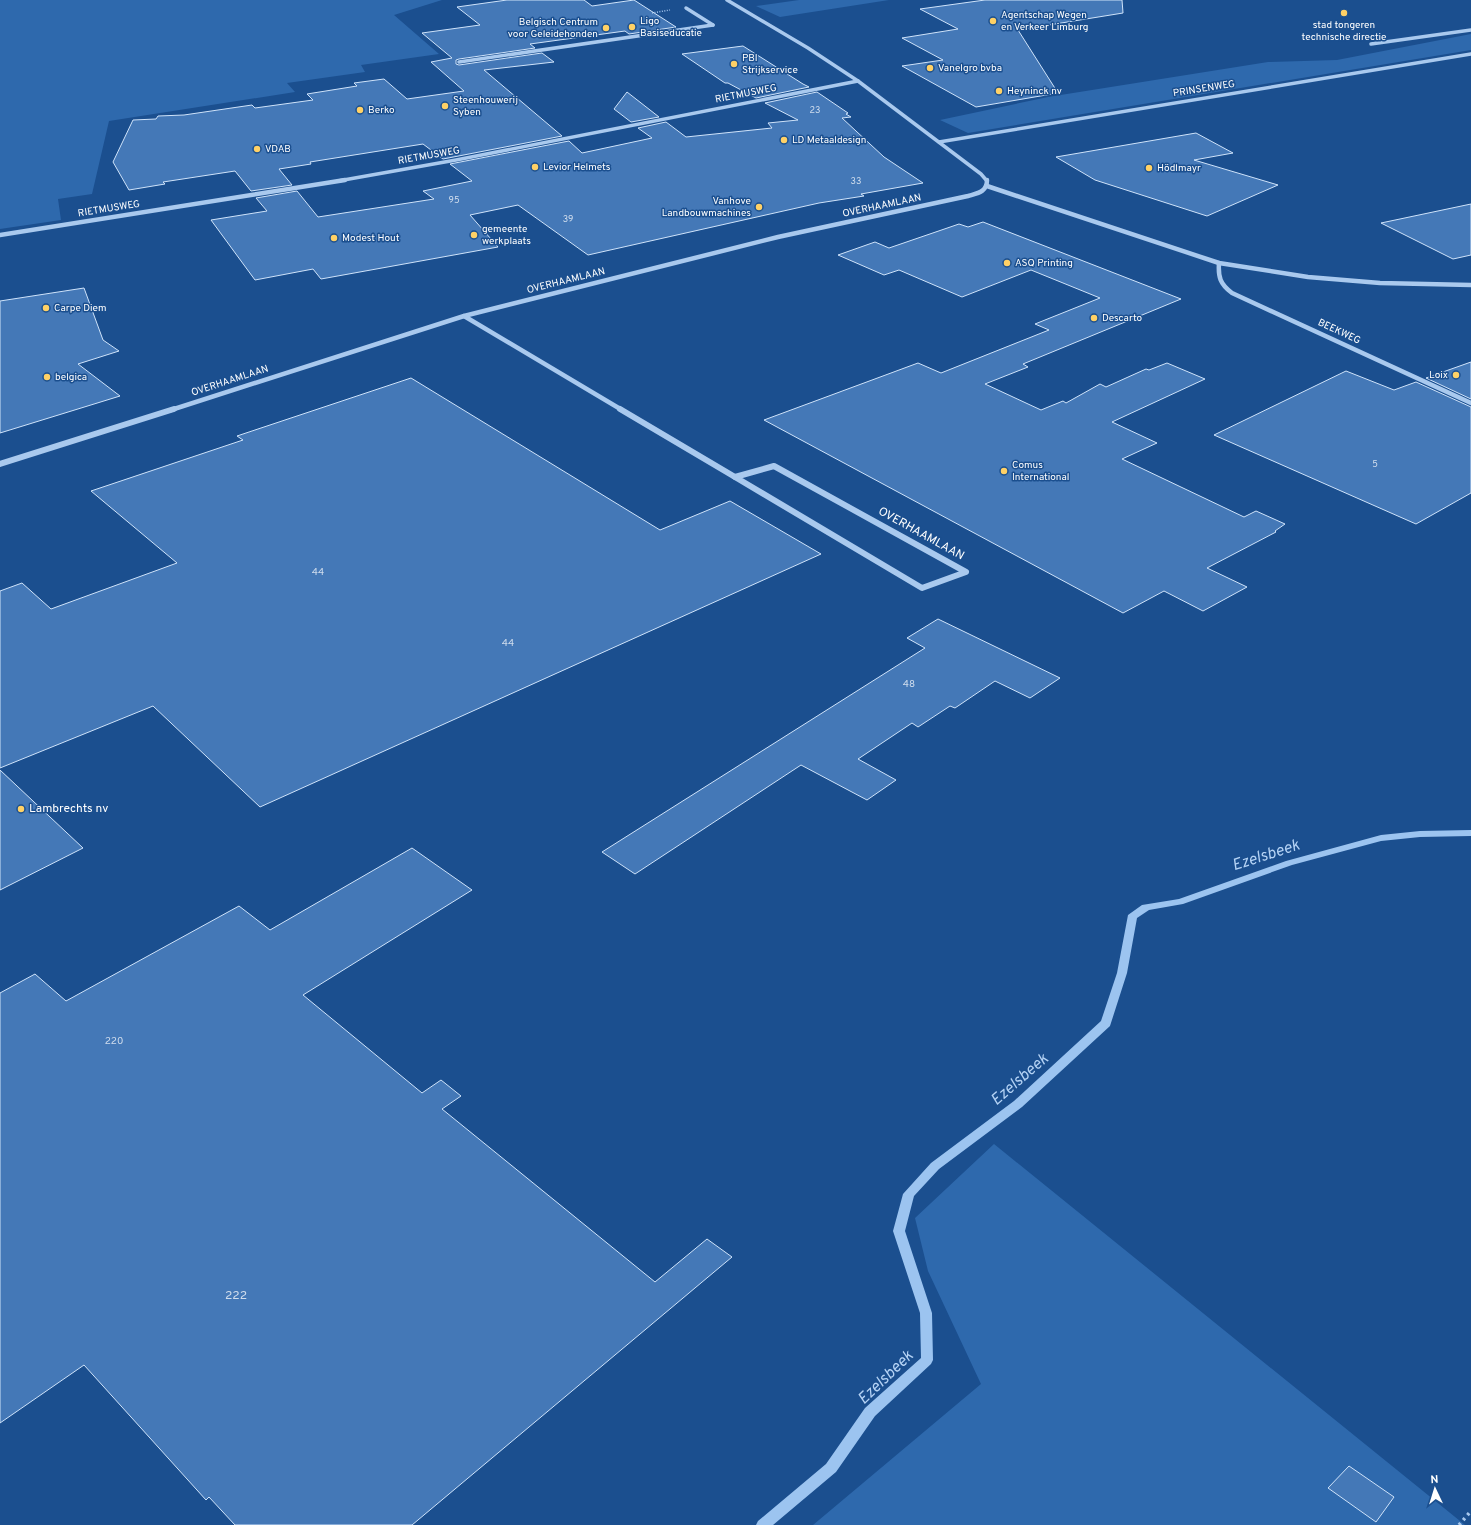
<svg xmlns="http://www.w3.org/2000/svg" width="1471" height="1525" font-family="Overpass,sans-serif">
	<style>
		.green { fill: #2e69ad }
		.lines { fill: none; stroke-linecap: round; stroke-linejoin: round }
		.stream { fill: #9cc4f0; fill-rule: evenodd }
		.building { fill: #4478b7; stroke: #cfe3fa }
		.path-far1 { stroke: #a9c9ee; stroke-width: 1.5; stroke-dasharray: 1 1.5; stroke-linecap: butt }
		.path { stroke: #a9c9ee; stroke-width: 3.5; stroke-dasharray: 2.5 4; stroke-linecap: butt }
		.minor-far2 { stroke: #a9c9ee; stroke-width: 3.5 }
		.minor-far1 { stroke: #a9c9ee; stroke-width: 4.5 }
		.minor { stroke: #a9c9ee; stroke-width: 6 }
		.poi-dot { fill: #ffd166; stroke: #1b4f8f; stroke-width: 1.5 }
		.labels { text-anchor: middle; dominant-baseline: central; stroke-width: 3; stroke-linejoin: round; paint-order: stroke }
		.far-number-label { font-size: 9px; fill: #d0dded }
		.far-poi-label { font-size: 10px; fill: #fff; stroke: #1b4f8f; text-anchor: start }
		.far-street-label { font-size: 10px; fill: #fff; stroke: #1b4f8f }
		.number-label { font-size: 10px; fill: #d0dded }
		.street-label { font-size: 12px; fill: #fff; stroke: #1b4f8f }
		.poi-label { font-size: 12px; fill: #fff; stroke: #1b4f8f; text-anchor: start }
		.near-number-label { font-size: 12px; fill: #d0dded }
		.near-water-label { font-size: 16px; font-style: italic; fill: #b5d3f5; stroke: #1b4f8f }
	</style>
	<rect width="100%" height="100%" fill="#1b4f8f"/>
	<g class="green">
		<polygon points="0,0 442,0 394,15 439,54 361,65 365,72 287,83 295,92 109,121 92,194 58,199 61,220 0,229"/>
		<polygon points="799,0 889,0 780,17 756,6"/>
		<polygon points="1471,34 1471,50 968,133 940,120 1048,97 1268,62 1337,60"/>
		<polygon points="994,1144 1465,1525 813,1525 981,1384 928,1271 915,1218"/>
	</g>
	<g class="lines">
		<polygon class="stream" points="1471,830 1471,836 1420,837 1381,841 1292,865 1183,904 1149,910 1137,918 1127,973 1110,1026 1022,1107 939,1169 914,1196 905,1231 932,1313 933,1360 931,1364 875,1416 836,1472 773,1525 756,1525 758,1521 826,1464 865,1408 921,1358 920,1313 893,1231 903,1194 931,1163 1014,1101 1101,1021 1117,973 1128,915 1142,905 1179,899 1286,861 1381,835 1420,831"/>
	</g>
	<g class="building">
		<polygon points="507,0 584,0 592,6 634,0 676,27 629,34 625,31 530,44 535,48 459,59 456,60 456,64 459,65 542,53 554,62 484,70 562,136 443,159 423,144 310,162 311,164 279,169 292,185 251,191 235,171 163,182 165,184 129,190 113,162 133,120 156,119 158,116 184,115 252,105 255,108 313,100 307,94 357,86 354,83 384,79 407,99 464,91 431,62 452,58 422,33 480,25 457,7"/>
		<polygon points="985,0 1122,0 1123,13 1018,30 1058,93 976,107 902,66 943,60 902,38 958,29 920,9"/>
		<polygon points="743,46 803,84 809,87 756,98 728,83 725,83 682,54"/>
		<polygon points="627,92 659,117 631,122 614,109"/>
		<polygon points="817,92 848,113 846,114 851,117 842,118 884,157 923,183 861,194 864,196 819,203 588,255 518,205 470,215 498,247 321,279 313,269 255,280 211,220 267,211 256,198 297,191 318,217 434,199 423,191 472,181 450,164 569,141 582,153 652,138 638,128 666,122 686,137 772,128 768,123 798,120 765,103"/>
		<polygon points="1196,133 1233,153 1194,160 1278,185 1207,216 1095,180 1056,157"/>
		<polygon points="1471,204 1471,255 1453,259 1381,223"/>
		<polygon points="983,222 1181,299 1023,364 1028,367 985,384 1041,410 1063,401 1066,403 1100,384 1106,387 1146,369 1149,370 1167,363 1205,379 1112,422 1157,443 1122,459 1244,517 1256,511 1285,524 1275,531 1276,532 1207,568 1247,587 1203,611 1164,591 1123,613 764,420 918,363 941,373 1049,330 1035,324 1100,298 1031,270 962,297 899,270 884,275 838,255 875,242 889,248 959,224 968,227"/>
		<polygon points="84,288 103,340 119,351 78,364 120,396 0,433 0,301"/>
		<polygon points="1471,362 1471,399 1426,378"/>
		<polygon points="1346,371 1394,390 1416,382 1471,407 1471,493 1416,524 1214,435"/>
		<polygon points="411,378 660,530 730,501 821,554 260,807 153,706 0,768 0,591 22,583 51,609 177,563 91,491 243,440 237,436"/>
		<polygon points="938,619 1060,678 1030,698 995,681 955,708 950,706 918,727 912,723 858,759 896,780 867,800 801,765 635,874 602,852 925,648 907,638"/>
		<polygon points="0,770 83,848 0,890"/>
		<polygon points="412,848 472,890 303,995 422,1093 441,1080 461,1096 442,1109 655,1282 707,1239 732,1257 412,1525 235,1525 209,1497 206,1500 84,1365 0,1423 0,993 35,974 66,1001 239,906 270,930"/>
		<polygon points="1349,1466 1394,1497 1376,1522 1328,1488"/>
	</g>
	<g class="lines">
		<polyline class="path-far1" points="652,13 670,10"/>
		<polyline class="path" points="1459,1525 1471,1511"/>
		<g class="minor-far2">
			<polyline points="727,0 808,48 858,81 981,174 987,181"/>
			<polyline points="686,8 713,25"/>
			<polyline points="1371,44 1471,30"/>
			<polyline points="459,62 713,25"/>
			<polyline points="939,142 1471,54"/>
			<polyline points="338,181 456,160 858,81"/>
		</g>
		<g class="minor-far1">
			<polyline points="987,186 1219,263 1308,277 1380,283 1471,285"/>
			<polyline points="0,235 345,180"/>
			<path d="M 1219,263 C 1218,277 1220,284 1232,293 L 1471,403"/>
			<polyline points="464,316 622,410"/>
			<path d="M 171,410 L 464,316 L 778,237 L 968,196 C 978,193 987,192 987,180"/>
		</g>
		<g class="minor">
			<polyline points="620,409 735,477"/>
			<polyline points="0,464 174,409"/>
			<polygon points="774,466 966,572 922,588 735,477"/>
		</g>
	</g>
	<g class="poi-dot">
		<circle cx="1344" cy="13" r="4"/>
		<circle cx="993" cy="21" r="4"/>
		<circle cx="632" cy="27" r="4"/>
		<circle cx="606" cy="28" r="4"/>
		<circle cx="734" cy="64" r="4"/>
		<circle cx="930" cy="68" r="4"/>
		<circle cx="999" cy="91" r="4"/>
		<circle cx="445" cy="106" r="4"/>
		<circle cx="360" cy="110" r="4"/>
		<circle cx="784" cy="140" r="4"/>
		<circle cx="257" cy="149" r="4"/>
		<circle cx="535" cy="167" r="4"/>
		<circle cx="1149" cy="168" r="4"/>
		<circle cx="759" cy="207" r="4"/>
		<circle cx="474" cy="235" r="4"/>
		<circle cx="334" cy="238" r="4"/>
		<circle cx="1007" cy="263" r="4"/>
		<circle cx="46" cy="308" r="4"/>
		<circle cx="1094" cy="318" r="4"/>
		<circle cx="1456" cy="375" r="4"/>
		<circle cx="47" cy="377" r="4"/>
		<circle cx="1004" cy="471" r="4"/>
		<circle cx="21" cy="809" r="4"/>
	</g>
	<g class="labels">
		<g class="far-number-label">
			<text x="815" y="110">23</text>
			<text x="856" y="181">33</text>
			<text x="454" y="200">95</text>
			<text x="568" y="219">39</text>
			<text x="1375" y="464">5</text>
		</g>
		<g class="far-poi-label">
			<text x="1001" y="15">Agentschap Wegen<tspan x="1001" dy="12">en Verkeer Limburg</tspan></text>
			<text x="640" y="21">Ligo<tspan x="640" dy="12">Basiseducatie</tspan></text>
			<text x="598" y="22" text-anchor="end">Belgisch Centrum<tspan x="598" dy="12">voor Geleidehonden</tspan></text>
			<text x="1344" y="25" text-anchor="middle">stad tongeren<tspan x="1344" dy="12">technische directie</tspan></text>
			<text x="742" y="58">PBI<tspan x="742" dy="12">Strijkservice</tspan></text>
			<text x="938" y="68">Vanelgro bvba</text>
			<text x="1007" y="91">Heyninck nv</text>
			<text x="453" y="100">Steenhouwerij<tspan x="453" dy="12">Syben</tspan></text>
			<text x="368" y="110">Berko</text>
			<text x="792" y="140">LD Metaaldesign</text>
			<text x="265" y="149">VDAB</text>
			<text x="543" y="167">Levior Helmets</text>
			<text x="1157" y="168">Hödlmayr</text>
			<text x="751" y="201" text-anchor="end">Vanhove<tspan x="751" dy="12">Landbouwmachines</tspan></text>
			<text x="482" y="229">gemeente<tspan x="482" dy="12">werkplaats</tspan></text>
			<text x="342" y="238">Modest Hout</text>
			<text x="1015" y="263">ASQ Printing</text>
			<text x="54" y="308">Carpe Diem</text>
			<text x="1102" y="318">Descarto</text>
			<text x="1448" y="375" text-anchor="end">Loix</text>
			<text x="55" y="377">belgica</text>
			<text x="1012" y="465">Comus<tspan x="1012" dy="12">International</tspan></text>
		</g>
		<g class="far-street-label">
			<text transform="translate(1204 89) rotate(-9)">PRINSENWEG</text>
			<text transform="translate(746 94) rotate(-11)">RIETMUSWEG</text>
			<text transform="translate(429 156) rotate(-10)">RIETMUSWEG</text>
			<text transform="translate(882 206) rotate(-12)">OVERHAAMLAAN</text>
			<text transform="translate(109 209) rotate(-9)">RIETMUSWEG</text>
			<text transform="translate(566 281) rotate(-14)">OVERHAAMLAAN</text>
			<text transform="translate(1339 332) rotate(25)">BEEKWEG</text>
			<text transform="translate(230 381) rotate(-18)">OVERHAAMLAAN</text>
		</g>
		<g class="number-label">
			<text x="318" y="572">44</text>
			<text x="508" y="643">44</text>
			<text x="909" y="684">48</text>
			<text x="114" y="1041">220</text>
		</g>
		<g class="street-label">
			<text transform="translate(921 534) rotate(29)">OVERHAAMLAAN</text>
		</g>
		<g class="poi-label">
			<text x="29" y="809">Lambrechts nv</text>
		</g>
		<g class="near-number-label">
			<text x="236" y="1296">222</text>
		</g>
		<g class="near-water-label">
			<text transform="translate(1266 856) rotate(-18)">Ezelsbeek</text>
			<text transform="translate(1020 1080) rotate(-41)">Ezelsbeek</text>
			<text transform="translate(886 1378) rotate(-44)">Ezelsbeek</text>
		</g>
	</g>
	<g transform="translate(1435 1489) rotate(356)" stroke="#1b4f8f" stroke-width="3" paint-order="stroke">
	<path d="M0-3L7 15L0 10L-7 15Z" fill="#ffffff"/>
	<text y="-6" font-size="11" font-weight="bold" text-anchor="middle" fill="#ffffff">N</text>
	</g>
</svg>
